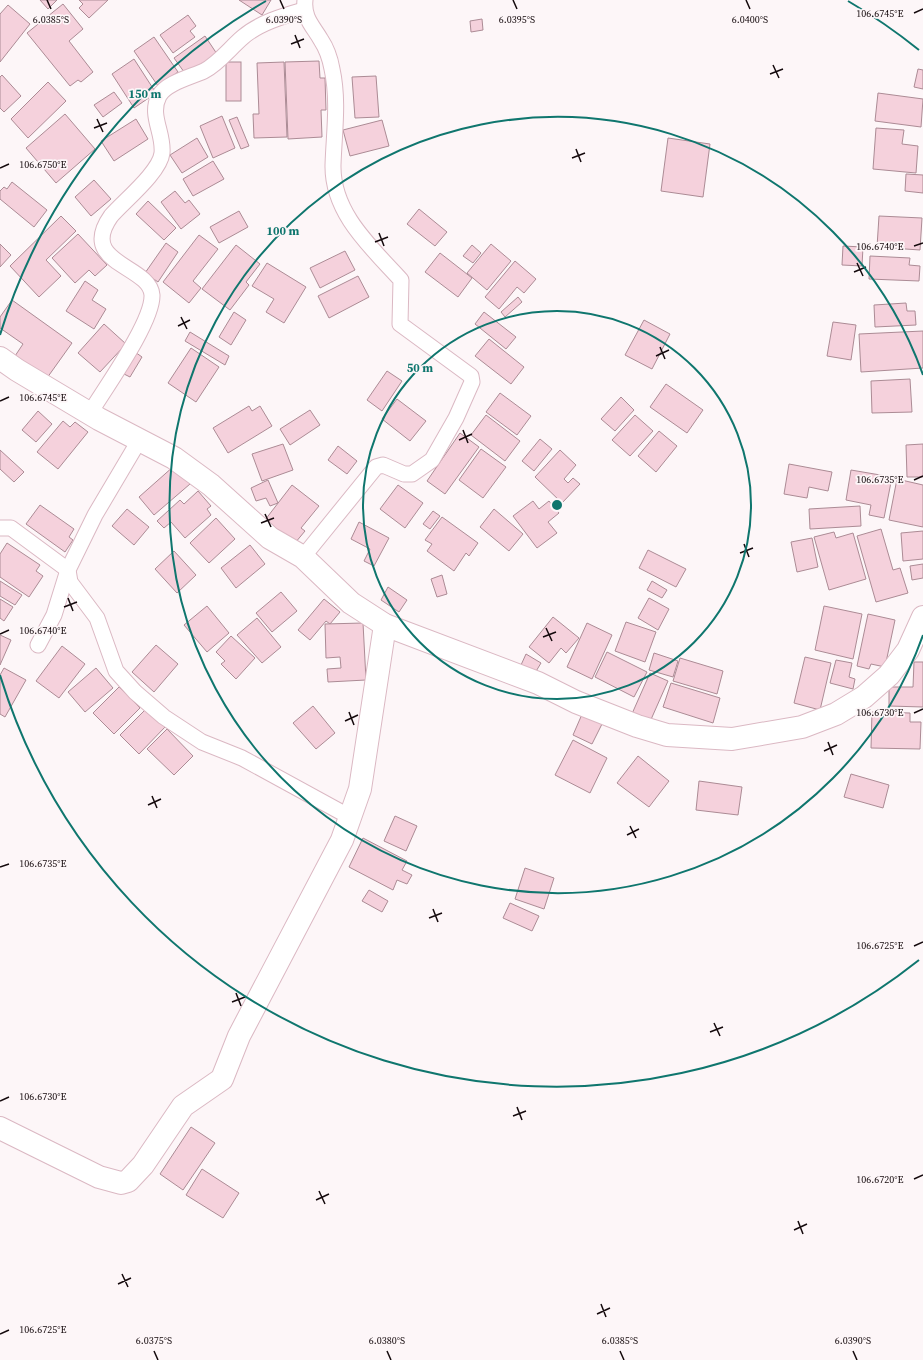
<svg xmlns="http://www.w3.org/2000/svg" width="923" height="1360" font-family="'Source Serif 4',serif">
	<style>
		.building { fill: #f5d1dc; stroke: #ac8b95 }
		.lines { fill: none; stroke-linecap: round; stroke-linejoin: round }
		.service-casing { stroke: #dbb8c3; stroke-width: 17 }
		.minor-casing { stroke: #dbb8c3; stroke-width: 24 }
		.service { stroke: #fff; stroke-width: 15 }
		.minor { stroke: #fff; stroke-width: 22 }
		.ticks { fill: none; stroke: #14090c; stroke-width: 1.5 }
		.ring { fill: none; stroke: #0f766e; stroke-width: 2 }
		.ticks-label { font-size: 10px; text-anchor: middle; fill: #14090c; stroke: #fdf6f8; stroke-width: 3.5; stroke-linejoin: round; paint-order: stroke }
		.centre { fill: #0f766e; stroke: #fdf6f8; stroke-width: 2 }
		.ring-label { font-size: 12px; text-anchor: middle; font-weight: bold; fill: #0f766e; stroke: #fdf6f8; stroke-width: 3.5; stroke-linejoin: round; paint-order: stroke }
	</style>
	<rect width="100%" height="100%" fill="#fdf6f8"/>
	<g class="building">
		<polygon points="40,0 57,0 48,9"/>
		<polygon points="79,0 108,0 89,18 79,8 83,4"/>
		<polygon points="239,0 271,0 262,15"/>
		<polygon points="63,4 83,29 69,41 93,72 81,82 78,80 70,86 27,33"/>
		<polygon points="8,5 30,24 0,62 0,14"/>
		<polygon points="188,15 196,26 190,31 195,37 173,53 160,35"/>
		<polygon points="482,19 483,30 471,32 470,21"/>
		<polygon points="205,36 217,54 187,76 174,58"/>
		<polygon points="154,37 178,72 158,86 134,51"/>
		<polygon points="134,59 156,93 134,108 112,74"/>
		<polygon points="319,61 320,78 325,78 326,110 321,110 322,137 288,139 285,62"/>
		<rect x="226" y="62" width="15" height="39"/>
		<polygon points="284,62 287,137 254,138 253,114 259,114 257,63"/>
		<polygon points="918,69 923,70 923,89 914,87"/>
		<polygon points="2,75 21,96 4,112 0,108 0,77"/>
		<polygon points="376,76 379,117 355,118 352,77"/>
		<polygon points="48,82 66,101 28,138 11,119"/>
		<polygon points="114,92 122,103 103,117 94,105"/>
		<polygon points="878,93 923,99 921,127 875,121"/>
		<polygon points="65,114 95,149 56,183 26,148"/>
		<polygon points="222,116 235,148 213,158 200,126"/>
		<polygon points="237,117 249,146 241,149 229,120"/>
		<polygon points="136,119 148,139 114,161 101,141"/>
		<polygon points="382,120 389,146 350,156 343,130"/>
		<polygon points="876,128 904,130 902,144 918,146 916,173 873,169"/>
		<polygon points="197,138 208,157 182,173 170,155"/>
		<polygon points="668,138 710,144 703,197 661,191"/>
		<polygon points="213,161 224,179 193,196 183,179"/>
		<polygon points="906,174 923,175 923,193 905,191"/>
		<polygon points="94,180 111,199 91,216 75,197"/>
		<polygon points="12,182 47,210 34,227 0,199 0,191 4,187 7,189"/>
		<polygon points="175,191 185,203 189,200 200,214 181,229 161,202"/>
		<polygon points="148,201 176,228 164,240 136,214"/>
		<polygon points="419,209 447,232 435,246 407,224"/>
		<polygon points="239,211 248,227 219,243 210,227"/>
		<polygon points="61,216 76,231 46,260 61,276 39,297 10,266"/>
		<polygon points="879,216 922,218 920,250 877,247"/>
		<polygon points="78,234 107,265 95,276 89,270 75,283 52,258"/>
		<polygon points="199,235 218,249 193,281 201,288 189,303 163,282"/>
		<polygon points="166,243 178,252 158,282 145,273"/>
		<polygon points="0,244 11,255 0,267"/>
		<polygon points="491,244 511,261 487,290 467,273"/>
		<polygon points="236,245 260,264 246,282 249,285 230,310 202,289"/>
		<polygon points="472,245 481,253 473,263 463,256"/>
		<polygon points="843,246 863,247 862,266 842,265"/>
		<polygon points="345,251 355,270 320,288 310,268"/>
		<polygon points="440,253 472,278 458,297 425,272"/>
		<polygon points="870,256 910,258 909,265 920,266 919,281 869,279"/>
		<polygon points="515,261 536,279 524,293 517,287 499,309 485,297"/>
		<polygon points="267,263 306,287 284,323 266,312 274,299 252,286"/>
		<polygon points="358,276 369,297 329,318 318,296"/>
		<polygon points="85,281 98,290 92,300 106,309 94,329 66,311"/>
		<polygon points="518,297 522,302 505,317 501,312"/>
		<polygon points="12,300 72,343 47,378 15,356 23,344 0,328 0,317"/>
		<polygon points="906,303 907,311 915,311 916,325 875,327 874,305"/>
		<polygon points="234,312 246,320 231,345 219,337"/>
		<polygon points="484,312 516,337 506,349 475,324"/>
		<polygon points="644,320 670,334 652,369 625,355"/>
		<polygon points="833,322 856,325 851,360 827,356"/>
		<polygon points="104,324 126,344 100,372 78,353"/>
		<polygon points="923,331 923,368 861,372 859,334"/>
		<polygon points="190,332 229,356 225,365 185,341"/>
		<polygon points="489,339 524,367 511,384 475,356"/>
		<polygon points="191,348 219,367 196,402 168,383"/>
		<polygon points="135,352 142,357 130,377 122,373"/>
		<polygon points="387,371 402,381 382,411 367,400"/>
		<polygon points="910,379 912,412 872,413 871,381"/>
		<polygon points="666,384 703,410 687,433 650,407"/>
		<polygon points="500,393 531,416 517,435 486,412"/>
		<polygon points="621,397 634,410 615,431 601,419"/>
		<polygon points="397,399 426,421 410,441 382,419"/>
		<polygon points="249,406 252,411 260,406 272,426 228,453 213,428"/>
		<polygon points="310,410 320,425 290,445 280,429"/>
		<polygon points="38,411 52,424 36,442 22,430"/>
		<polygon points="486,415 520,441 505,461 471,435"/>
		<polygon points="635,415 653,431 630,456 612,440"/>
		<polygon points="63,421 70,427 75,422 88,432 58,469 37,452"/>
		<polygon points="659,431 677,446 656,472 638,456"/>
		<polygon points="460,433 479,447 445,494 427,481"/>
		<polygon points="540,439 552,449 534,471 522,461"/>
		<polygon points="283,444 293,470 262,481 252,454"/>
		<polygon points="923,444 923,477 907,477 906,445"/>
		<polygon points="338,446 357,461 347,474 328,460"/>
		<polygon points="481,449 506,467 483,498 459,480"/>
		<polygon points="0,450 24,472 14,482 0,469"/>
		<polygon points="560,450 576,465 564,479 568,483 573,478 580,484 562,503 535,477"/>
		<polygon points="789,464 832,472 828,491 809,487 807,498 784,494"/>
		<polygon points="174,466 190,484 154,515 139,497"/>
		<polygon points="851,470 892,477 884,518 869,515 871,505 846,500"/>
		<polygon points="897,479 923,485 923,527 889,520"/>
		<polygon points="268,480 278,503 270,506 266,498 256,501 251,488"/>
		<polygon points="292,485 319,506 301,528 305,531 295,543 265,520"/>
		<polygon points="398,485 423,503 405,528 380,509"/>
		<polygon points="198,491 211,506 207,509 211,515 185,538 171,522 164,528 157,521 180,500 184,504"/>
		<polygon points="533,501 539,509 549,501 559,513 548,522 557,533 537,548 513,516"/>
		<polygon points="40,505 74,529 69,537 73,540 65,552 26,524"/>
		<polygon points="860,506 861,526 810,529 809,509"/>
		<polygon points="127,509 149,527 134,545 112,526"/>
		<polygon points="494,509 523,534 509,551 480,527"/>
		<polygon points="433,511 440,516 430,529 423,524"/>
		<polygon points="442,517 478,543 469,556 466,553 454,571 427,551 432,544 425,540"/>
		<polygon points="216,518 235,539 209,563 190,543"/>
		<polygon points="359,522 389,538 374,566 364,561 370,549 351,539"/>
		<polygon points="881,529 893,570 900,568 908,593 876,602 857,536"/>
		<polygon points="923,531 923,559 903,561 901,533"/>
		<polygon points="834,532 836,538 853,533 866,579 829,590 814,537"/>
		<polygon points="812,538 818,567 797,572 791,542"/>
		<polygon points="7,543 40,565 36,571 43,576 29,597 0,577 0,554"/>
		<polygon points="250,545 265,564 236,588 221,568"/>
		<polygon points="648,550 686,569 676,587 639,568"/>
		<polygon points="174,551 196,575 177,593 155,569"/>
		<polygon points="923,564 923,578 912,580 910,566"/>
		<polygon points="442,575 447,594 437,597 431,579"/>
		<polygon points="0,581 22,595 15,605 0,596"/>
		<polygon points="652,581 667,590 662,598 647,590"/>
		<polygon points="388,587 407,600 399,612 381,600"/>
		<polygon points="281,592 297,611 272,632 256,613"/>
		<polygon points="649,598 669,609 658,630 638,618"/>
		<polygon points="0,599 13,607 4,621 0,618"/>
		<polygon points="324,599 340,612 330,624 326,621 310,640 298,630"/>
		<polygon points="207,606 229,633 207,652 184,625"/>
		<polygon points="824,606 862,614 853,659 815,650"/>
		<polygon points="868,614 895,620 885,667 871,664 869,669 857,666"/>
		<polygon points="553,617 579,638 566,653 561,648 549,663 529,647"/>
		<polygon points="257,618 281,647 262,663 237,635"/>
		<polygon points="626,622 656,632 645,662 615,651"/>
		<polygon points="363,623 366,680 328,682 327,669 341,668 340,657 326,658 325,624"/>
		<polygon points="587,623 612,635 592,679 567,667"/>
		<polygon points="0,635 11,640 0,665"/>
		<polygon points="231,636 255,658 236,679 221,664 225,661 216,652"/>
		<polygon points="156,645 178,664 154,692 132,672"/>
		<polygon points="62,646 85,664 59,698 36,681"/>
		<polygon points="607,652 647,672 634,697 595,677"/>
		<polygon points="654,653 678,661 673,677 649,670"/>
		<polygon points="526,654 541,663 535,673 521,665"/>
		<polygon points="805,657 831,663 820,710 794,703"/>
		<polygon points="680,658 723,671 717,694 673,681"/>
		<polygon points="836,660 852,663 849,677 855,679 853,689 830,683"/>
		<polygon points="914,662 923,662 923,707 889,706 889,687 913,687"/>
		<polygon points="4,668 26,680 5,717 0,714 0,675"/>
		<polygon points="96,668 113,688 85,712 68,692"/>
		<polygon points="650,673 668,681 649,724 631,716"/>
		<polygon points="671,683 720,698 713,723 663,707"/>
		<polygon points="119,687 140,708 114,734 93,713"/>
		<polygon points="313,706 335,733 316,749 293,723"/>
		<polygon points="148,707 166,726 139,754 120,735"/>
		<polygon points="583,712 603,722 592,744 573,735"/>
		<polygon points="872,712 910,713 910,722 921,722 920,749 871,748"/>
		<polygon points="167,729 193,756 174,775 147,749"/>
		<polygon points="573,740 607,758 590,793 555,775"/>
		<polygon points="638,756 669,781 649,807 617,783"/>
		<polygon points="851,774 889,785 883,808 844,797"/>
		<polygon points="699,781 742,787 738,815 696,810"/>
		<polygon points="395,816 417,826 406,851 384,841"/>
		<polygon points="363,838 407,861 402,870 412,875 407,884 397,880 393,890 349,867"/>
		<polygon points="525,868 554,878 544,909 515,899"/>
		<polygon points="369,890 388,901 382,912 362,901"/>
		<polygon points="510,903 539,916 532,931 503,918"/>
		<polygon points="191,1127 215,1143 183,1190 160,1174"/>
		<polygon points="202,1169 239,1193 223,1218 186,1195"/>
	</g>
	<g class="lines">
		<defs>
			<g id="service">
				<path d="M 90,413 C 105,388 153,322 152,295 C 150,265 77,264 111,216 C 124,201 160,172 162,153 C 164,133 149,115 159,96 C 166,83 191,77 204,71 C 219,63 230,48 243,37 C 259,23 283,16 304,10"/>
				<polyline points="0,528 11,528 68,570 70,582 97,618 116,671 135,692 164,717 202,742 242,758 350,817"/>
				<path d="M 303,557 L 376,467 L 383,465 L 404,474 L 412,474 L 432,460 L 456,418 L 472,382 L 471,376 L 400,324 L 401,280 C 371,247 332,213 333,165 C 334,133 339,101 332,69 C 330,58 327,49 321,40 C 313,26 303,18 305,0"/>
				<polyline points="38,645 54,615 68,570 95,515 140,439"/>
			</g>
			<g id="minor">
				<polyline points="0,358 17,370 99,419 174,458 211,485 270,538 303,557 351,603 385,625 538,683 576,702 637,726 667,735 732,739 802,727 836,714 864,697 889,675 908,650 923,617"/>
				<polyline points="0,1128 99,1177 121,1183 128,1181 143,1165 183,1106 222,1079 239,1036 342,840 360,789 385,625"/>
			</g>
		</defs>
		<use href="#service" class="service-casing"/>
		<use href="#minor" class="minor-casing"/>
		<use href="#service" class="service"/>
		<use href="#minor" class="minor"/>
	</g>
	<path class="ticks" d="M 47,0 L 51,9M 280,0 L 284,9M 513,0 L 517,9M 746,0 L 750,9M 914,13 L 923,9M 295,35 L 300,48M 291,44 L 304,39M 773,65 L 779,78M 770,74 L 783,69M 97,119 L 103,132M 94,128 L 107,123M 576,149 L 581,162M 572,158 L 585,153M 0,168 L 9,164M 379,233 L 384,246M 375,242 L 388,237M 914,246 L 923,243M 857,263 L 863,276M 854,272 L 866,267M 181,317 L 187,329M 178,326 L 190,320M 660,347 L 665,359M 656,356 L 669,350M 0,401 L 9,397M 463,430 L 468,443M 459,440 L 472,434M 914,480 L 923,476M 265,514 L 271,527M 261,523 L 274,518M 744,544 L 749,557M 740,553 L 753,548M 68,598 L 73,611M 64,607 L 77,602M 546,628 L 552,641M 0,634 L 9,630M 543,637 L 556,632M 349,712 L 354,725M 914,713 L 923,709M 345,721 L 358,715M 828,742 L 833,755M 824,751 L 837,745M 152,796 L 157,808M 148,805 L 161,799M 630,826 L 636,838M 627,835 L 639,829M 0,867 L 9,864M 433,909 L 438,922M 429,918 L 442,913M 914,946 L 923,942M 236,993 L 241,1006M 232,1002 L 245,997M 714,1023 L 720,1036M 710,1032 L 723,1027M 0,1101 L 9,1097M 517,1107 L 522,1120M 513,1116 L 526,1111M 914,1179 L 923,1175M 319,1191 L 325,1204M 316,1200 L 329,1194M 798,1221 L 803,1234M 794,1230 L 807,1224M 122,1274 L 128,1287M 118,1284 L 131,1278M 601,1304 L 606,1317M 597,1314 L 610,1308M 0,1334 L 9,1330M 154,1351 L 158,1360M 387,1351 L 391,1360M 620,1351 L 624,1360M 853,1351 L 857,1360"/>
	<g class="ring">
		<circle cx="557" cy="505" r="194"/>
		<path d="M923 635A388 388 0 1 1 923 375"/>
		<path d="M919 960A582 582 0 0 1 0 675M0 335A582 582 0 0 1 266 1M848 1A582 582 0 0 1 919 50"/>
	</g>
	<g class="ticks-label">
		<text x="880" y="17">106.6745°E</text>
		<text x="51" y="23">6.0385°S</text>
		<text x="284" y="23">6.0390°S</text>
		<text x="517" y="23">6.0395°S</text>
		<text x="750" y="23">6.0400°S</text>
		<text x="43" y="168">106.6750°E</text>
		<text x="880" y="250">106.6740°E</text>
		<text x="43" y="401">106.6745°E</text>
		<text x="880" y="483">106.6735°E</text>
		<text x="43" y="634">106.6740°E</text>
		<text x="880" y="716">106.6730°E</text>
		<text x="43" y="867">106.6735°E</text>
		<text x="880" y="949">106.6725°E</text>
		<text x="43" y="1100">106.6730°E</text>
		<text x="880" y="1183">106.6720°E</text>
		<text x="43" y="1333">106.6725°E</text>
		<text x="154" y="1344">6.0375°S</text>
		<text x="387" y="1344">6.0380°S</text>
		<text x="620" y="1344">6.0385°S</text>
		<text x="853" y="1344">6.0390°S</text>
	</g>
	<circle cx="557" cy="505" r="6" class="centre"/>
	<g class="ring-label">
		<text x="145" y="98">150 m</text>
		<text x="283" y="235">100 m</text>
		<text x="420" y="372">50 m</text>
	</g>
</svg>
